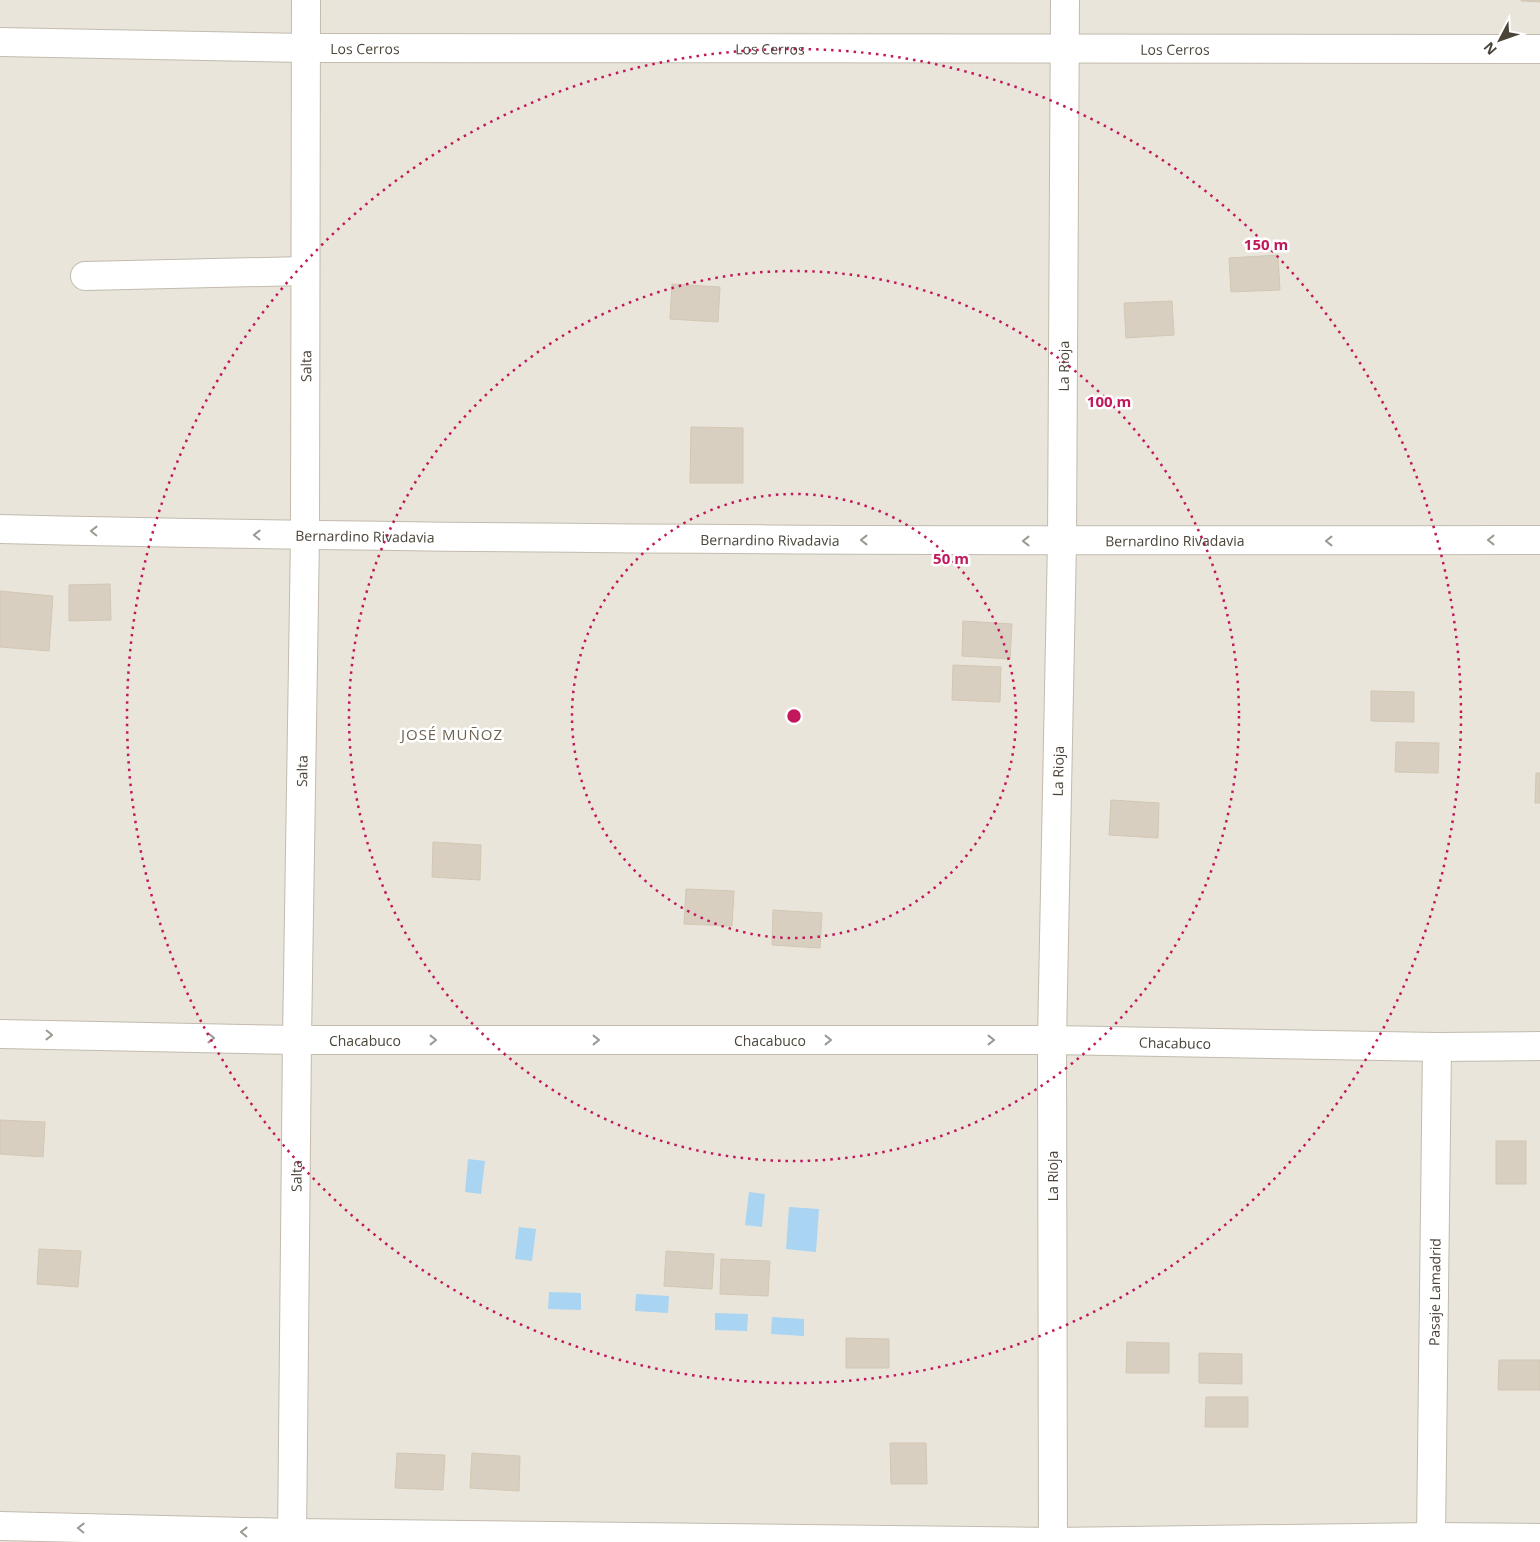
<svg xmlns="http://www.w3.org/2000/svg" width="1540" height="1542" font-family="'Open Sans',sans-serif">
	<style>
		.residential { fill: #eae5da }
		.water { fill: #a9d4f2 }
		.building { fill: #d8cfc1; stroke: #d3c7b4 }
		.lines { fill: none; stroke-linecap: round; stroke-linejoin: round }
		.minor-casing { stroke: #c2bbae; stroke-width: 30 }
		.minor { stroke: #fff; stroke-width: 28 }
		.oneway { stroke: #9c9892 }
		.ring { fill: none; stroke: #c2185b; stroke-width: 2.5; stroke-dasharray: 2.5 5 }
		.labels { text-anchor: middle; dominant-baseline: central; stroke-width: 5; stroke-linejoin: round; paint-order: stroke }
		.street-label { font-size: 14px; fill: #4b4439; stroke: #fff }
		.neighbourhood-label { font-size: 15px; letter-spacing: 1px; fill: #6e6250; stroke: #fff }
		.centre { fill: #c2185b; stroke: #fff; stroke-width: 2.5 }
		.ring-label { font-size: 15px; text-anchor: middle; font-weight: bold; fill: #c2185b; stroke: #fff; stroke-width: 5; stroke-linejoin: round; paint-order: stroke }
	</style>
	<rect width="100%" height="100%" fill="#f6f3ec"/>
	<rect class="residential" x="0" y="0" width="1540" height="1542"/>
	<g class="water">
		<polygon points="468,1159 485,1161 481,1194 465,1192"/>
		<polygon points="749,1192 765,1194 762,1227 745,1225"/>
		<polygon points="789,1207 819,1209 816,1252 786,1249"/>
		<polygon points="519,1227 536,1229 532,1261 515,1259"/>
		<polygon points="549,1292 581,1293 581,1310 548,1309"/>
		<polygon points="636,1294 669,1296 668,1313 635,1311"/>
		<polygon points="715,1313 748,1314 747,1331 715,1330"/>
		<polygon points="772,1317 804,1319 804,1336 771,1334"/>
	</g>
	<g class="building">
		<polygon points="1521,0 1540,0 1540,2 1521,1"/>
		<polygon points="1278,255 1280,290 1231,292 1229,258"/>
		<polygon points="672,284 720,287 718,322 670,319"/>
		<polygon points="1172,301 1174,335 1126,338 1124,303"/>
		<polygon points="691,427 743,428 743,483 690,483"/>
		<polygon points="110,584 111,620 69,621 69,585"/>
		<polygon points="0,591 53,596 49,651 0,647"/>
		<polygon points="963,621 1012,624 1010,659 962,656"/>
		<polygon points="953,665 1001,667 1000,702 952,700"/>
		<polygon points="1371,691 1414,692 1414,722 1371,721"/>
		<polygon points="1396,742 1439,743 1438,773 1395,772"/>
		<polygon points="1536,773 1540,773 1540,803 1535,803"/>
		<polygon points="1111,800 1159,803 1158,838 1109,835"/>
		<polygon points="433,842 481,845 480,880 432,877"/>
		<polygon points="686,889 734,891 732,926 684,924"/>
		<polygon points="773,910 822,913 820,948 772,945"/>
		<polygon points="0,1120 45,1122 43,1157 0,1154"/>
		<rect x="1496" y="1141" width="30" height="43"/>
		<polygon points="39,1249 81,1251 78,1287 37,1284"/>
		<polygon points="666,1251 714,1254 712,1289 664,1286"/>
		<polygon points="721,1259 770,1261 768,1296 720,1294"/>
		<polygon points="846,1338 889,1339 889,1368 846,1368"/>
		<polygon points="1127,1342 1169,1343 1169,1373 1126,1373"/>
		<polygon points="1199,1353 1242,1354 1242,1384 1199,1383"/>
		<polygon points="1499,1360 1540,1360 1540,1390 1498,1390"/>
		<polygon points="1206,1397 1248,1397 1248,1427 1205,1427"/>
		<polygon points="890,1443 926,1443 927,1484 891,1484"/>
		<polygon points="397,1453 445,1455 443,1490 395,1488"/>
		<polygon points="472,1453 520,1456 519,1491 470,1488"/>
	</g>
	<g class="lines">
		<defs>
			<g id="minor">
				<path id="s1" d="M 0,42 L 305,48 L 1540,49"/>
				<polyline points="85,276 304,271"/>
				<path id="s2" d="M 0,529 C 513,541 1027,541 1540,540"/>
				<path id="s3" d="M 0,1034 L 297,1040 L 1052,1040 L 1437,1047 L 1540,1046"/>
				<polyline points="0,1526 292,1533 1053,1542 1431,1537 1540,1538"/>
				<path id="s4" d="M 1431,1537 L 1437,1047"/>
				<path id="s5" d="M 292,1542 L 297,1040 L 305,536 L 306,0"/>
				<path id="s6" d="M 1053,1542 L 1052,1040 L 1062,541 L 1065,0"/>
			</g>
		</defs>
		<use href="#minor" class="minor-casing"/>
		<use href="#minor" class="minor"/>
	</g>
	<defs><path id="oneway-chevron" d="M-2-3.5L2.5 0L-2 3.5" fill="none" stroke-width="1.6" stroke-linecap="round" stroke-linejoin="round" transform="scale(1.25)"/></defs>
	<g class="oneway">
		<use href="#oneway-chevron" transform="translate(94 531) rotate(-179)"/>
		<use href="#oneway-chevron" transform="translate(257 535) rotate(-179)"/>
		<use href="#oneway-chevron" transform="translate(864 540) rotate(-180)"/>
		<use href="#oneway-chevron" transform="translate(1491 540) rotate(180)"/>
		<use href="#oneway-chevron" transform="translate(1026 541) rotate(-180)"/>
		<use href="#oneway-chevron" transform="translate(1329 541) rotate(180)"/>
		<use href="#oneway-chevron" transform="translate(49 1035) rotate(1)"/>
		<use href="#oneway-chevron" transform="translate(211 1038) rotate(1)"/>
		<use href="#oneway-chevron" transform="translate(433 1040)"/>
		<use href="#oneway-chevron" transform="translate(596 1040)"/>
		<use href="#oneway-chevron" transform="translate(828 1040)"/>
		<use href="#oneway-chevron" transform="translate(991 1040)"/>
		<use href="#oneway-chevron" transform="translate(81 1528) rotate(-179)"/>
		<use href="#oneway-chevron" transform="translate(244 1532) rotate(-179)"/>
	</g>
	<g class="ring">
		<circle cx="794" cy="716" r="222"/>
		<circle cx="794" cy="716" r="445"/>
		<circle cx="794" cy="716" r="667"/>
	</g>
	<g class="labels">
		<g class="street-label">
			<text stroke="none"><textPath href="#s1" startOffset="365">Los Cerros</textPath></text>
			<text stroke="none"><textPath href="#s1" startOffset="770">Los Cerros</textPath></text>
			<text stroke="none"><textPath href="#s1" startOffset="1175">Los Cerros</textPath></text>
			<text stroke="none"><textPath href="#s5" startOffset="1176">Salta</textPath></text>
			<text stroke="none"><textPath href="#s6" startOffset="1176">La Rioja</textPath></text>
			<text stroke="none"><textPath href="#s2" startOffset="365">Bernardino Rivadavia</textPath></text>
			<text stroke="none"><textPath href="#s2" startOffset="770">Bernardino Rivadavia</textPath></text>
			<text stroke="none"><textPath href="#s2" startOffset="1175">Bernardino Rivadavia</textPath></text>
			<text stroke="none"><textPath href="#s5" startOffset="771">Salta</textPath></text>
			<text stroke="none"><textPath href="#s6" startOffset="771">La Rioja</textPath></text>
			<text stroke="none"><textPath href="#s3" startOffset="365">Chacabuco</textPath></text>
			<text stroke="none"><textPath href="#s3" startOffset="770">Chacabuco</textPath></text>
			<text stroke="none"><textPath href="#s3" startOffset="1175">Chacabuco</textPath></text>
			<text stroke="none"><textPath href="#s5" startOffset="366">Salta</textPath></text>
			<text transform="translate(1052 1176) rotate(-90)">La Rioja</text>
			<text stroke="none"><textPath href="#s4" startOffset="245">Pasaje Lamadrid</textPath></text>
		</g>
		<g class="neighbourhood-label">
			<text x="452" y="734">JOSÉ MUÑOZ</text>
		</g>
	</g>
	<circle cx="794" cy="716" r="8" class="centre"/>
	<g class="ring-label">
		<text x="1266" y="250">150 m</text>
		<text x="1109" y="407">100 m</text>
		<text x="951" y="564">50 m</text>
	</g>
	<g transform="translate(1500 40) rotate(229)" stroke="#ffffff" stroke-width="4" paint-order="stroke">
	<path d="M0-4L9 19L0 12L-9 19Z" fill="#4b4439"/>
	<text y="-8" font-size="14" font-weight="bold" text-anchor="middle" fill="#4b4439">N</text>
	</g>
</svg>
